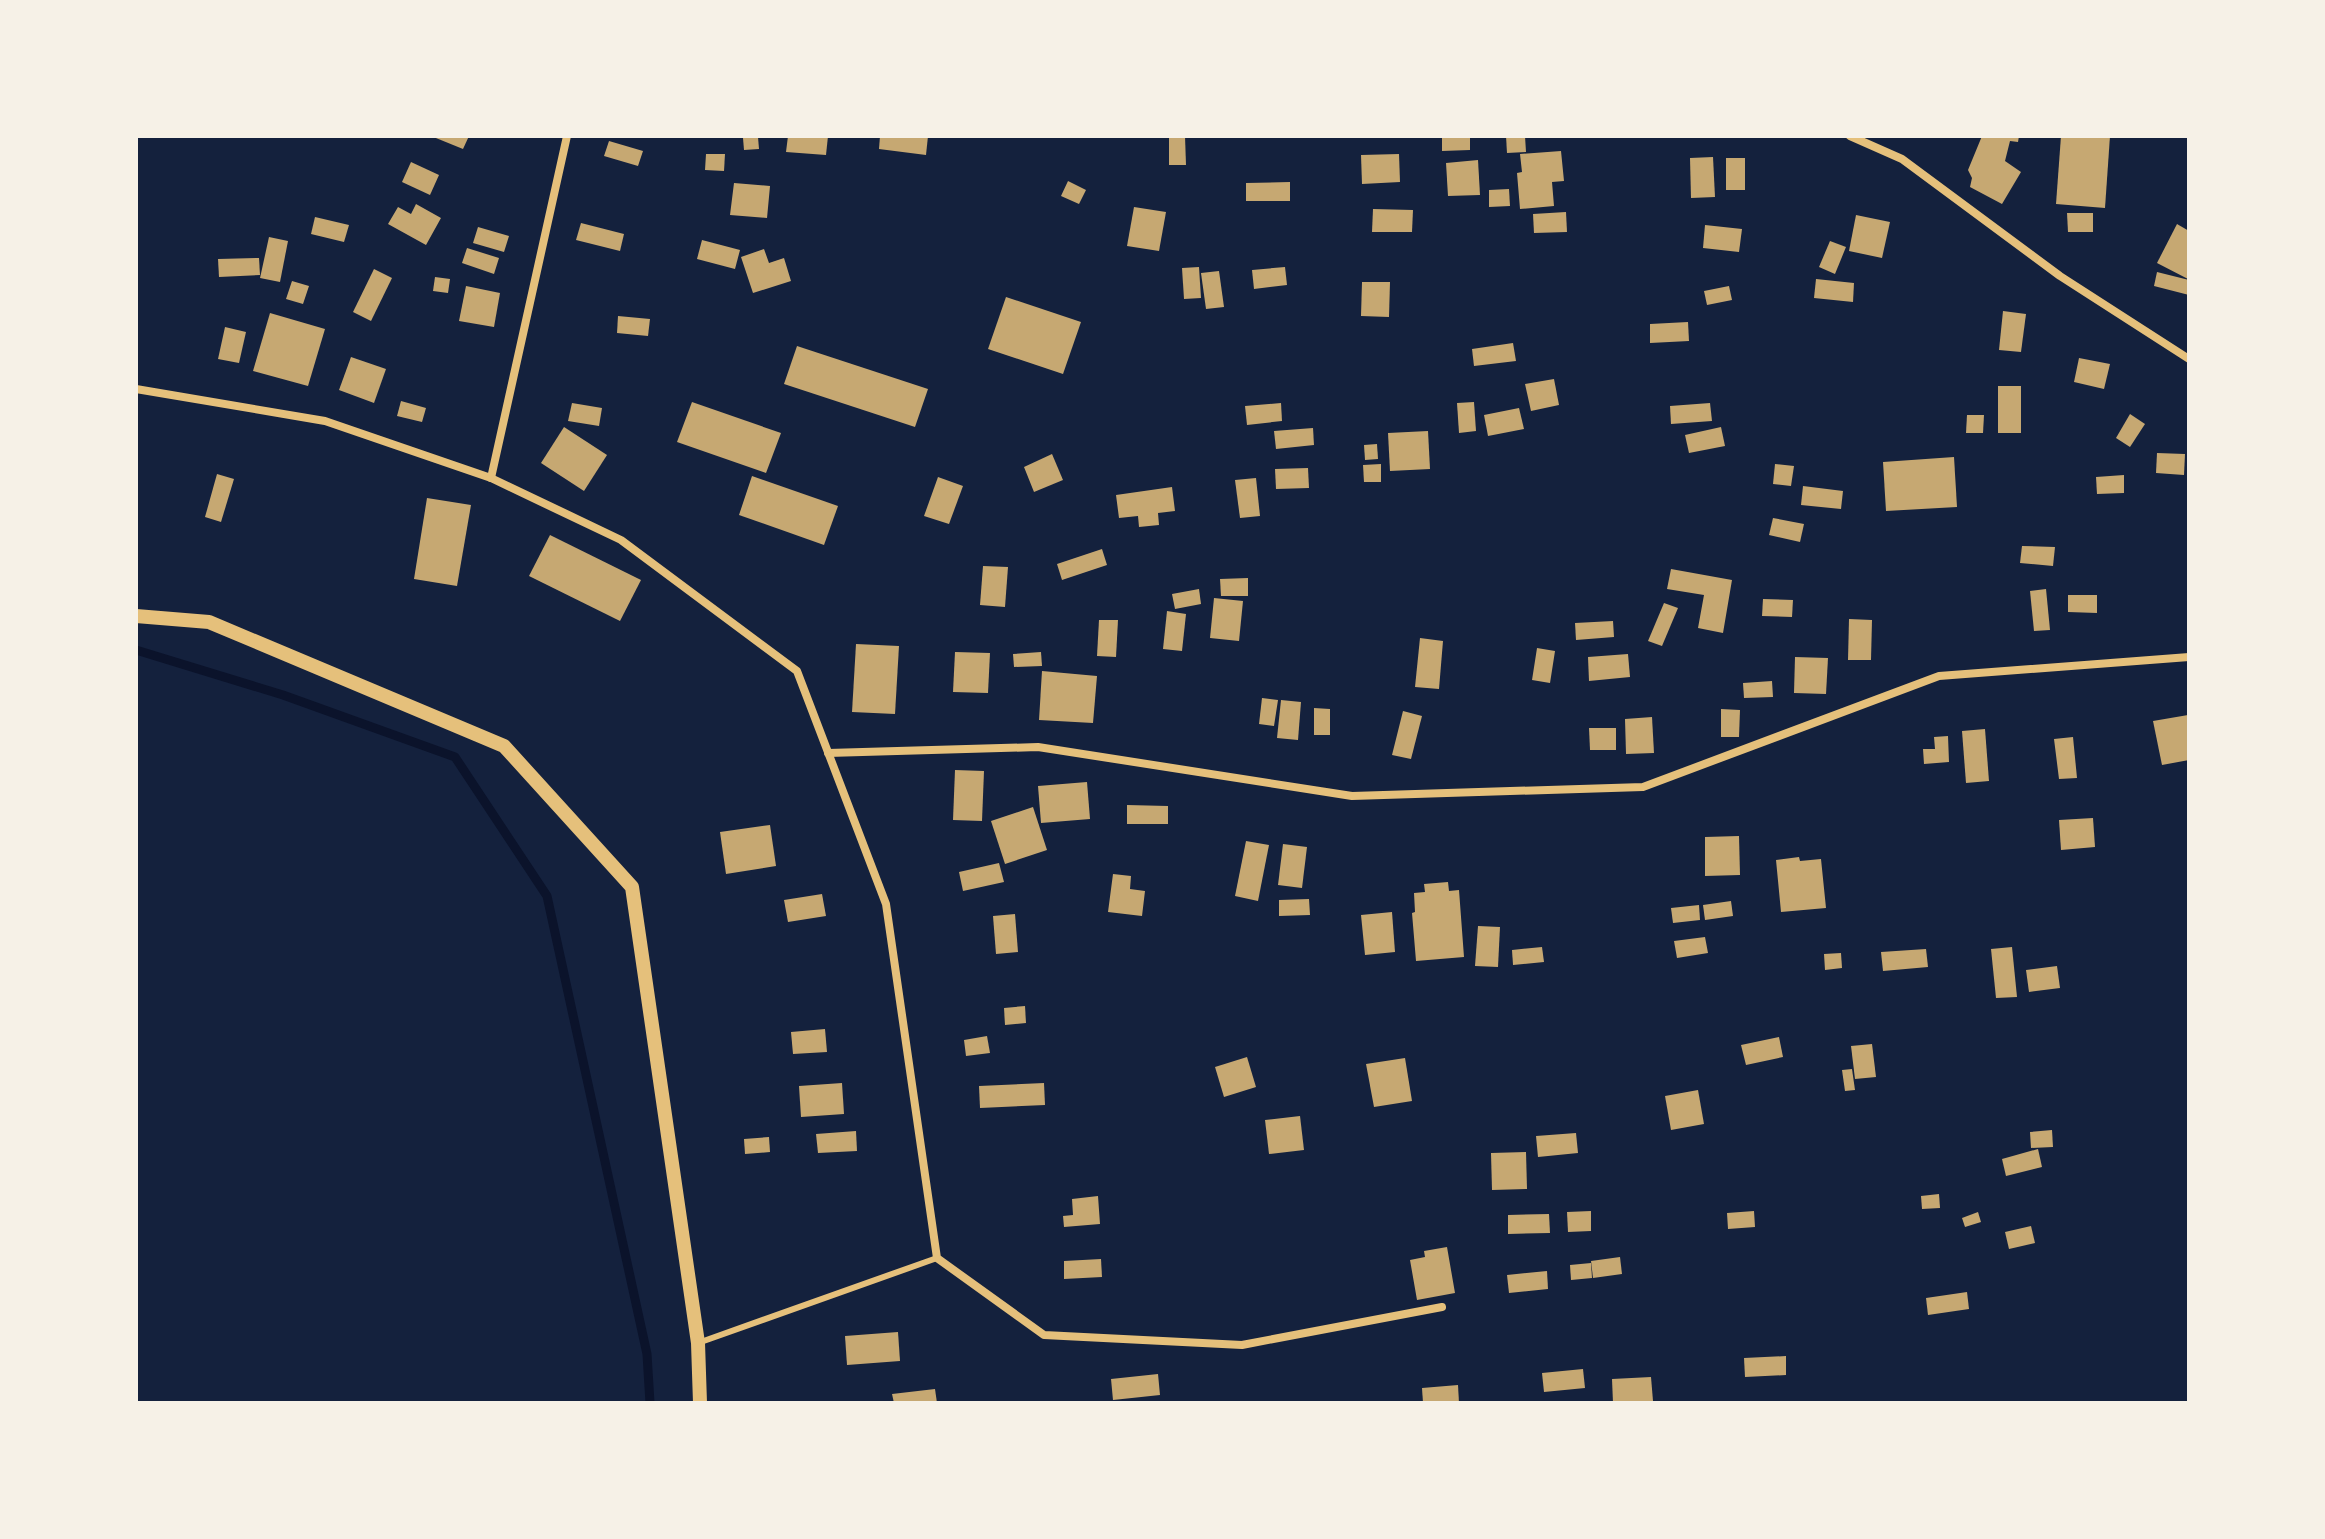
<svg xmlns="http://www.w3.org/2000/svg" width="2325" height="1539" font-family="'Archivo Narrow',sans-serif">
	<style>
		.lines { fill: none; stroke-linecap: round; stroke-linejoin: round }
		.stream { stroke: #0b132b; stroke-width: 9 }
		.building { fill: #c6a872 }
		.service { stroke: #e5c07b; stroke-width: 6 }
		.minor { stroke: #e5c07b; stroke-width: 8 }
		.tertiary { stroke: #e5c07b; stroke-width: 14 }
	</style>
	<rect width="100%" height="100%" fill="#14213d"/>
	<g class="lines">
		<polyline class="stream" points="136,650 283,695 455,757 547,896 647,1354 650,1403"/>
	</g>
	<g class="building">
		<polygon points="431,136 469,136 463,149"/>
		<polygon points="788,136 828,136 826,155 786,152"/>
		<polygon points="880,136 928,136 926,155 879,149"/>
		<polygon points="1169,136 1185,136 1186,165 1169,165"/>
		<polygon points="1442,136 1470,136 1470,150 1442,151"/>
		<polygon points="1506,136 1525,136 1526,152 1507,153"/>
		<polygon points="1982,136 2019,136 2018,142 2010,141 2005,161 2021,172 2002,204 1970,187 1972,178 1968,170"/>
		<polygon points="2061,136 2110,136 2105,208 2056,204"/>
		<polygon points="758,137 759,149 744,150 743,138"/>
		<polygon points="609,141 643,151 638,166 604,156"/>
		<polygon points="1561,151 1564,181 1552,182 1554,206 1520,209 1517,173 1522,172 1520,154"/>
		<polygon points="706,154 725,154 724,171 705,170"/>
		<polygon points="1399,154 1400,182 1362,184 1361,155"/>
		<polygon points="1713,157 1715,197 1691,198 1690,158"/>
		<rect x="1726" y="158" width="19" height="32"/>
		<polygon points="1478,160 1480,195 1448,196 1446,163"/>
		<polygon points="411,162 439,175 430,195 402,182"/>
		<polygon points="1068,181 1086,190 1079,204 1061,196"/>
		<polygon points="1290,182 1290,201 1246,201 1246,183"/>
		<polygon points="734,183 770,186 767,218 730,215"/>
		<polygon points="1509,189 1510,206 1489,207 1489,190"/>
		<polygon points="416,204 441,218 426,245 388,224 398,207 411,214"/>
		<polygon points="1134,207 1166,212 1159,251 1127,246"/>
		<polygon points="1373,209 1413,210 1412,232 1372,232"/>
		<polygon points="1566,212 1567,232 1534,233 1533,214"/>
		<polygon points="2067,213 2093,213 2093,232 2068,232"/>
		<polygon points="1856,215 1890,222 1882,258 1849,251"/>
		<polygon points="315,217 349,225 344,242 311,234"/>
		<polygon points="581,223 624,234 620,251 576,240"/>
		<polygon points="2177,224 2189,231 2188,279 2157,263"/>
		<polygon points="1705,225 1742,229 1739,252 1703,248"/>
		<polygon points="478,227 509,236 504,252 473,243"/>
		<polygon points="269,237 288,241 280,282 260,278"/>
		<polygon points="702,240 740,250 735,269 697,259"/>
		<polygon points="1830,241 1846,247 1835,274 1819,267"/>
		<polygon points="467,248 499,258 494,274 462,263"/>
		<polygon points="764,249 769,263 784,258 791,281 753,293 741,257"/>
		<polygon points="259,258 260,275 219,277 218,259"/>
		<polygon points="1199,267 1201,298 1184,299 1182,268"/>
		<polygon points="1285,267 1287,285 1254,289 1252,270"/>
		<polygon points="374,269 392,278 371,321 353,312"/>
		<polygon points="1219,271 1224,307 1206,309 1201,273"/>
		<polygon points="2157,272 2189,280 2189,295 2154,286"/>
		<polygon points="435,277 450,279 448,293 433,291"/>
		<polygon points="1816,279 1854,283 1853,302 1814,298"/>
		<polygon points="292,281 309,286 303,304 286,299"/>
		<polygon points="1362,282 1390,282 1389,317 1361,316"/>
		<polygon points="466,286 500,293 494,327 459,321"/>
		<polygon points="1729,286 1732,300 1707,305 1704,291"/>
		<polygon points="1006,297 1081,322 1063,374 988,349"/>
		<polygon points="2003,311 2026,314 2021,352 1999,350"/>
		<polygon points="270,313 325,329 308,386 253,371"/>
		<polygon points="618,316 650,319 648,336 617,333"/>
		<polygon points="1688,322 1689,341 1650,343 1650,324"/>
		<polygon points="225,327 246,332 239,363 218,359"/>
		<polygon points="1513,343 1516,361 1474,366 1472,349"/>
		<polygon points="797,346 928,389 915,427 784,384"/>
		<polygon points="351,357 386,369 374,403 339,390"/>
		<polygon points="2079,358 2110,364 2104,389 2074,382"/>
		<polygon points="1554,379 1559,405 1531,411 1525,384"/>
		<rect x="1998" y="386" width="23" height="47"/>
		<polygon points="401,401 426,408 422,422 397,416"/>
		<polygon points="692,402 781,433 766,473 677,442"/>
		<polygon points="1474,402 1476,431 1459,433 1457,403"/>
		<polygon points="572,403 602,408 599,426 568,421"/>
		<polygon points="1281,403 1282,421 1247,425 1245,406"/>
		<polygon points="1710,403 1712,421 1671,424 1670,406"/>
		<polygon points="1519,408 1524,429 1488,436 1484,415"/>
		<polygon points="2130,414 2145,424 2130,447 2116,438"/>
		<polygon points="1967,415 1984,415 1983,433 1966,433"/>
		<polygon points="564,427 607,455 584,491 541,463"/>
		<polygon points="1721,427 1725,446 1689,453 1685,435"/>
		<polygon points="1313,428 1314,445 1276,449 1274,431"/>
		<polygon points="1428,431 1430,469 1390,471 1388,433"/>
		<polygon points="1377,444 1378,459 1365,460 1364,445"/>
		<polygon points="2157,453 2185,454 2184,475 2156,473"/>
		<polygon points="1052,454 1063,480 1034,492 1024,467"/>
		<polygon points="1954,457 1957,507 1886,511 1883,462"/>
		<polygon points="1381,464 1381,482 1364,482 1363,465"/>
		<polygon points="1775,464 1794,466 1791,486 1773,484"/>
		<polygon points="1308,468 1309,488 1276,489 1275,469"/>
		<polygon points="217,474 234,479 221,522 205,517"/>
		<polygon points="2124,475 2124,493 2097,494 2096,477"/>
		<polygon points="752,476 838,506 824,545 739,515"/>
		<polygon points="938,477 963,486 949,524 924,516"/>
		<polygon points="1256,478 1260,516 1240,518 1235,480"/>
		<polygon points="1803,486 1843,491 1841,509 1801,505"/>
		<polygon points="1172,487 1175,511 1158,513 1159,525 1139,527 1138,516 1119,518 1116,495"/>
		<polygon points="427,498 471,505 457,586 414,579"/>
		<polygon points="1773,518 1804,524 1800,542 1769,535"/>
		<polygon points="550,535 641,580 620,621 529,576"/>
		<polygon points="2022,546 2055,547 2053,566 2020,563"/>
		<polygon points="1102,549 1107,565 1062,580 1057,564"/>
		<polygon points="983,566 1008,567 1005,607 980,605"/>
		<polygon points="1671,569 1732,580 1723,633 1698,628 1704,595 1667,589"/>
		<polygon points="1248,578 1248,596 1221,596 1220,579"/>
		<polygon points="1199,589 1201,604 1175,609 1172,594"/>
		<polygon points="2046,589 2050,630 2034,631 2030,591"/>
		<polygon points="2068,595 2097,595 2097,613 2068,612"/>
		<polygon points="1214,598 1243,601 1239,641 1210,638"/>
		<polygon points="1763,599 1793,600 1792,617 1762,616"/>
		<polygon points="1664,603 1678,608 1662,646 1648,641"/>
		<polygon points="1167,611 1186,614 1182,651 1163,649"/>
		<polygon points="1849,619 1872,620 1871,660 1848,660"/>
		<polygon points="1099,620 1118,620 1116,657 1097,656"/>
		<polygon points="1613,621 1614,637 1576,640 1575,623"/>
		<polygon points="1420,638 1443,641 1439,689 1415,687"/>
		<polygon points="856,644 899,646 895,714 852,712"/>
		<polygon points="1537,648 1555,651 1550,683 1532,680"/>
		<polygon points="955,652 990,653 988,693 953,692"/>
		<polygon points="1041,652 1042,666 1014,667 1013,654"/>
		<polygon points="1628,654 1630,677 1589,681 1588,657"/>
		<polygon points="1795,657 1828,658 1826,694 1794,693"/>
		<polygon points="1042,671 1097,676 1093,723 1039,720"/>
		<polygon points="1772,681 1773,697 1744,698 1743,683"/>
		<polygon points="1262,698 1278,700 1274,726 1259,724"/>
		<polygon points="1281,700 1301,702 1298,740 1277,738"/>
		<polygon points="1314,708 1330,709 1330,735 1314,735"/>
		<polygon points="1721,709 1740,710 1739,737 1721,737"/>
		<polygon points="1403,711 1422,716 1411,759 1392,755"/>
		<polygon points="2188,715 2189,760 2162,765 2153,721"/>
		<polygon points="1652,717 1654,753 1626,754 1625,719"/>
		<polygon points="1589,728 1616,728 1616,750 1590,750"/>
		<polygon points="1985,729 1989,781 1966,783 1962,731"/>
		<polygon points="1948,736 1949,762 1924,764 1923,749 1935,749 1934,737"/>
		<polygon points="2073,737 2077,778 2059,779 2054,739"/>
		<polygon points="955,770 984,771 982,821 953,820"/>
		<polygon points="1087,782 1090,819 1041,823 1038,786"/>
		<polygon points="1127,805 1168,806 1168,824 1127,824"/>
		<polygon points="1033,807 1047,850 1005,864 991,821"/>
		<polygon points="2093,818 2095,847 2061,850 2059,820"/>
		<polygon points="770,825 776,866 726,874 720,832"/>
		<polygon points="1739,836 1740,875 1705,876 1705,837"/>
		<polygon points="1246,841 1269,845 1258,901 1235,896"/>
		<polygon points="1283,844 1307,847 1302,888 1278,885"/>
		<polygon points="1799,857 1800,861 1821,859 1826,908 1781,912 1776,860"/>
		<polygon points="999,863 1004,882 963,891 959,872"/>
		<polygon points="1113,874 1131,876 1130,889 1145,891 1142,916 1108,912"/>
		<polygon points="1448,882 1449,891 1459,890 1464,957 1416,961 1412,913 1415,912 1414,893 1425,892 1424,884"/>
		<polygon points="822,894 826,916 788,922 784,900"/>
		<polygon points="1309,899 1310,915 1279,916 1279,900"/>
		<polygon points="1731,901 1733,916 1705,920 1703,905"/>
		<polygon points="1699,905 1700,920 1673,923 1671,908"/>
		<polygon points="1392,912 1395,952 1365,955 1361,915"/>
		<polygon points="1015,914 1018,952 996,954 993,916"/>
		<polygon points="1478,926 1500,927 1498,967 1475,966"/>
		<polygon points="1705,937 1708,953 1677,958 1674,941"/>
		<polygon points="1542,947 1544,962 1513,965 1512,950"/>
		<polygon points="2012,947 2017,997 1996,998 1991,949"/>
		<polygon points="1926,949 1928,967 1883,971 1881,952"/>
		<polygon points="1841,953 1842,968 1825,970 1824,954"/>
		<polygon points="2057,966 2060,988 2029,992 2026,970"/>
		<polygon points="1025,1006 1026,1023 1005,1025 1004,1008"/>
		<polygon points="825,1029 827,1052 793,1054 791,1032"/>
		<polygon points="987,1036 990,1053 966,1056 964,1040"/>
		<polygon points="1779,1037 1783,1057 1746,1065 1741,1045"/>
		<polygon points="1872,1044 1876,1077 1855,1079 1851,1046"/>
		<polygon points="1247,1057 1256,1087 1224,1097 1215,1067"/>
		<polygon points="1405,1058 1412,1101 1374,1107 1366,1064"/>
		<polygon points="1852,1069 1855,1090 1845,1091 1842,1070"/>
		<polygon points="842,1083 844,1114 801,1117 799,1086"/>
		<polygon points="1044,1083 1045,1105 980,1108 979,1086"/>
		<polygon points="1698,1090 1704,1124 1671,1130 1665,1096"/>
		<polygon points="1300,1116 1304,1150 1269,1154 1265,1120"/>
		<polygon points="2052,1130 2053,1147 2031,1148 2030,1132"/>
		<polygon points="856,1131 857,1151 818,1153 816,1134"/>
		<polygon points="1576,1133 1578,1153 1538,1157 1536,1136"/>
		<polygon points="769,1137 770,1152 745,1154 744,1139"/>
		<polygon points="2038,1149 2042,1167 2006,1176 2002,1159"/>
		<polygon points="1526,1152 1527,1189 1492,1190 1491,1153"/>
		<polygon points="1939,1194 1940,1208 1922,1209 1921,1196"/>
		<polygon points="1098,1196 1100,1224 1064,1227 1063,1216 1073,1215 1072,1199"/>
		<polygon points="1591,1211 1591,1231 1568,1232 1567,1212"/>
		<polygon points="1754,1211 1755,1227 1728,1229 1727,1213"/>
		<polygon points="1978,1212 1981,1222 1965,1227 1962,1218"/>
		<polygon points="1549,1214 1550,1233 1508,1234 1508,1215"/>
		<polygon points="2031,1226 2035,1243 2009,1249 2005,1232"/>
		<polygon points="1447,1247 1455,1293 1417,1300 1410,1260 1425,1257 1424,1251"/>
		<polygon points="1620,1257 1622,1274 1593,1278 1591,1261"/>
		<polygon points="1101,1259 1102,1277 1064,1279 1064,1261"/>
		<polygon points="1591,1263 1592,1278 1571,1280 1570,1265"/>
		<polygon points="1547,1271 1548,1289 1509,1293 1507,1275"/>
		<polygon points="1967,1292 1969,1309 1928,1315 1926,1298"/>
		<polygon points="898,1332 900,1361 847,1365 845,1336"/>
		<polygon points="1786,1356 1786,1375 1745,1377 1744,1358"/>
		<polygon points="1583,1369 1585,1388 1544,1392 1542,1373"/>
		<polygon points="1158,1374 1160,1395 1113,1400 1111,1379"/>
		<polygon points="1651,1377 1653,1401 1613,1403 1612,1379"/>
		<polygon points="1458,1385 1459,1403 1423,1403 1422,1388"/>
		<polygon points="935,1389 937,1403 894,1403 892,1394"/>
	</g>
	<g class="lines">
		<polyline class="service" points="698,1343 937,1258"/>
		<g class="minor">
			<polyline points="1850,136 1902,159 2060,276 2189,359"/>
			<polyline points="136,389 325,421 491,478 621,540 797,671 886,904 937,1258 1044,1335 1242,1345 1442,1307"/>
			<polyline points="491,478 567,136"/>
			<polyline points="828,753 1038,747 1352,796 1643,787 1939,676 2189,657"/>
		</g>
		<polyline class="tertiary" points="136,616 209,622 504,746 632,887 698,1343 700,1403"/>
	</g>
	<rect width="2325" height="1539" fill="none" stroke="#f6f1e7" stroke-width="276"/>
</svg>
